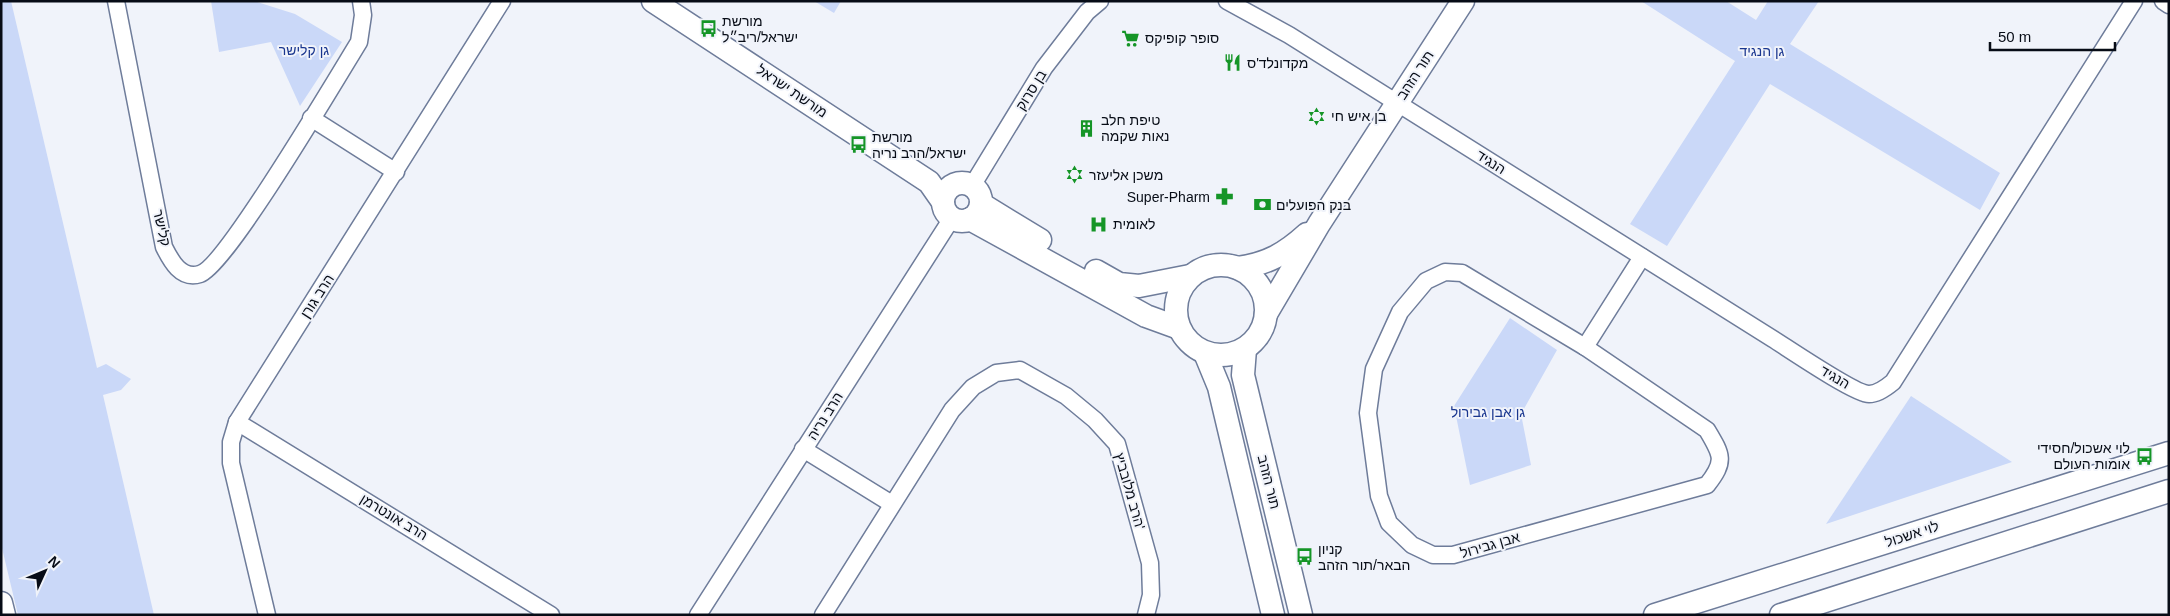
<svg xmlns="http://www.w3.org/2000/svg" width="2170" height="616" font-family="Helvetica,Heebo,sans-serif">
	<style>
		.green { fill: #cad8f8 }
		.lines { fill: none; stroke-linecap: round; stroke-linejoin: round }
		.street-casing { stroke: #6e7c9a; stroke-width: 19 }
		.secondary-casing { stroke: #6e7c9a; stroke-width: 25 }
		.street { stroke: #fff; stroke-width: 16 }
		.secondary { stroke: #fff; stroke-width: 22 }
		.labels { text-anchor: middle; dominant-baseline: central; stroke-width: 4; stroke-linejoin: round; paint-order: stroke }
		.poi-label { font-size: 14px; fill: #070c16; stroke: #f0f3fa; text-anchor: start }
		.park-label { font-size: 14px; fill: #19368f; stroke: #f0f3fa }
		.street-label { font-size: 14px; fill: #070c16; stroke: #f0f3fa }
	</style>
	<rect width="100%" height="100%" fill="#f0f3fa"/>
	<g class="green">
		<polygon points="1,1 11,1 97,368 106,364 131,379 121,390 103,395 154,615 18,615 1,544"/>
		<polygon points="211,1 254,1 295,14 342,42 300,106 271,42 219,52"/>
		<polygon points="814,1 841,1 834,13"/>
		<polygon points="1641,1 1726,1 1756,20 1768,1 1819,1 1790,44 2000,173 1980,210 1770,84 1667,246 1630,224 1735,61"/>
		<polygon points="1510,318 1557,350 1521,414 1531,465 1470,485 1454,406"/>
		<polygon points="1911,396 2012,462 1826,524"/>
	</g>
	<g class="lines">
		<defs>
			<g id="street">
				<path d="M 116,1 L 164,247 C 171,261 181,280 200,274 C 226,266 338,76 359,42 L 363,15 L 361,1"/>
				<path d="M 1227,1 L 1289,35 L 1773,339 C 1789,349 1855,394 1869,394 C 1877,394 1887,387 1893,382 L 2134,1"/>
				<polyline points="2163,1 2169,5"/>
				<polyline points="311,118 396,172"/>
				<polyline points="972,186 1044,68 1087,12 1100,1"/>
				<path d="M 1445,272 L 1462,273 L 1585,347 L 1707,430 C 1722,455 1726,461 1707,485 L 1453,555 L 1433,555 L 1412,545 L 1389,523 L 1379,496 L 1368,413 L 1374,369 L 1400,312 L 1426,281 Z"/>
				<polyline points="1585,347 1642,257"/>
				<polyline points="237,422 551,615"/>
				<polyline points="803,449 892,504"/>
				<polyline points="267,615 231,463 231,442 237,422 502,1"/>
				<polyline points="698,615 952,218"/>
				<polyline points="823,615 952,410 973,387 996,373 1020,370 1066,396 1095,420 1117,444 1150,563 1151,595 1146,615"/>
			</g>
			<g id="secondary">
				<polyline points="653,1 929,182 943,202"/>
				<circle cx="962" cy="202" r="19"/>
				<polyline points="981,204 1040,240"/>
				<polyline points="970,219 1146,316 1179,328"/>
				<circle cx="1221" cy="310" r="45"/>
				<path d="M 1238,268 C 1267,264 1285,254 1307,234"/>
				<polyline points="1096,271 1119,284 1139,286 1190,276"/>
				<polyline points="1266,314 1319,224 1463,1"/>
				<polyline points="1245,349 1243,375 1301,615"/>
				<polyline points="1205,353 1219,387 1273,615"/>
				<polyline points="1,603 4,615"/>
				<polyline points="1655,615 2169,453"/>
				<polyline points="1781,615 2169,491"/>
			</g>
		</defs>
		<use href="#street" class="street-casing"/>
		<use href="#secondary" class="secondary-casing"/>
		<use href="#street" class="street"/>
		<use href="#secondary" class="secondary"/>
	</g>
	<defs>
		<symbol id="bus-bare" viewBox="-9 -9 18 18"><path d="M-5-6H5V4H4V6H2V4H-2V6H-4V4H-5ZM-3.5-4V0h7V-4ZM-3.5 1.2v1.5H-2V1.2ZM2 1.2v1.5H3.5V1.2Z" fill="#159527" stroke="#f0f3fa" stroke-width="2.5" paint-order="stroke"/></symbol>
		<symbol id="supermarket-bare" viewBox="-9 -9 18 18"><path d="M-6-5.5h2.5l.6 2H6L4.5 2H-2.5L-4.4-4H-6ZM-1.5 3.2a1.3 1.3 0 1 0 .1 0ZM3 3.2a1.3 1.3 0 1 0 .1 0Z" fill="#159527" stroke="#f0f3fa" stroke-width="2.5" paint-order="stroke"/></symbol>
		<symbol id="restaurant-bare" viewBox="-9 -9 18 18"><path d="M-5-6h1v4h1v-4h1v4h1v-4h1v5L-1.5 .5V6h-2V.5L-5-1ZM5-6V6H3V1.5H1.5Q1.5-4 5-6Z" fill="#159527" stroke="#f0f3fa" stroke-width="2.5" paint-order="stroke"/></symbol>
		<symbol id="synagogue-bare" viewBox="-9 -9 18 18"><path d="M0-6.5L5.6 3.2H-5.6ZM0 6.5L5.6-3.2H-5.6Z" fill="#159527" stroke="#f0f3fa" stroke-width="2.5" paint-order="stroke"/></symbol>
		<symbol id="building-bare" viewBox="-9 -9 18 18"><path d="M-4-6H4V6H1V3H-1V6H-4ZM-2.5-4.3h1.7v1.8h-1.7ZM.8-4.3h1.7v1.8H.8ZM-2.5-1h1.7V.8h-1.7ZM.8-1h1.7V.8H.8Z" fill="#159527" stroke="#f0f3fa" stroke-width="2.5" paint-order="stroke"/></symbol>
		<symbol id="pharmacy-bare" viewBox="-9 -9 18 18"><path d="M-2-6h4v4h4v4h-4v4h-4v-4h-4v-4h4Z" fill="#159527" stroke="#f0f3fa" stroke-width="2.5" paint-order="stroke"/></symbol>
		<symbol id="bank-bare" viewBox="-9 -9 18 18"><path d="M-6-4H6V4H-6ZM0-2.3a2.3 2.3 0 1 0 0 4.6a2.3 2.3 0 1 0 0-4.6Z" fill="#159527" stroke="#f0f3fa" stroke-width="2.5" paint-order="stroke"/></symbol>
		<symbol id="hospital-bare" viewBox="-9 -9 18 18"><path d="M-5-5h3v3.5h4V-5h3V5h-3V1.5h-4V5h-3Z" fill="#159527" stroke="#f0f3fa" stroke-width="2.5" paint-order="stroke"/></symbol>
	</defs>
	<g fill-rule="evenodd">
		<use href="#bus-bare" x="696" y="16" width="25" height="25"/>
		<use href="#supermarket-bare" x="1118" y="26" width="25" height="25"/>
		<use href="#restaurant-bare" x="1220" y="50" width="25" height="25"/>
		<use href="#synagogue-bare" x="1304" y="104" width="25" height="25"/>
		<use href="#building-bare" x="1074" y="116" width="25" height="25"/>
		<use href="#bus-bare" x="846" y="132" width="25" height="25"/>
		<use href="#synagogue-bare" x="1062" y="162" width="25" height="25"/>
		<use href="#pharmacy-bare" x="1212" y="184" width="25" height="25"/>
		<use href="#bank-bare" x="1250" y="192" width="25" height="25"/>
		<use href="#hospital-bare" x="1086" y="212" width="25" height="25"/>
		<use href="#bus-bare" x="2132" y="444" width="25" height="25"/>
		<use href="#bus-bare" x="1292" y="544" width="25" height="25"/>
	</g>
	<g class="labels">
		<g class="poi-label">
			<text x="722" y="21">מורשת<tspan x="722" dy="16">ישראל/ריב״ל</tspan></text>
			<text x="1145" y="38">סופר קופיקס</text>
			<text x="1247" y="63">מקדונלד'ס</text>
			<text x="1331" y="116">בן איש חי</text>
			<text x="1101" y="120">טיפת חלב<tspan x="1101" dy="16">נאות שקמה</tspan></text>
			<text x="872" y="137">מורשת<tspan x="872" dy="16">ישראל/הרב נריה</tspan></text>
			<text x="1089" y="175">משכן אליעזר</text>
			<text x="1210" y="197" text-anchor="end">Super-Pharm</text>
			<text x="1276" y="205">בנק הפועלים</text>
			<text x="1113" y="224">לאומית</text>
			<text x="2130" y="448" text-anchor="end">לוי אשכול/חסידי<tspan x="2130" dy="16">אומות העולם</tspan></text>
			<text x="1318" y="549">קניון<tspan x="1318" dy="16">הבאר/תור הזהב</tspan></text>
		</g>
		<g class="park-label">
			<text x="304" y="50">גן קלישר</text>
			<text x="1762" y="51">גן הנגיד</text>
			<text x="1488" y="412">גן אבן גבירול</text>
		</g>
		<g class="street-label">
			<text transform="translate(1415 75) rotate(-57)">תור הזהב</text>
			<text transform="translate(1031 90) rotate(-58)">בן סרוק</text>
			<text transform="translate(792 91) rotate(34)">מורשת ישראל</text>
			<text transform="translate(1491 162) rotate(32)">הנגיד</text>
			<text transform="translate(162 228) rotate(77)">קלישר</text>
			<text transform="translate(317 296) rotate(-57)">הרב גורן</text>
			<text transform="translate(1835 377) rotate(31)">הנגיד</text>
			<text transform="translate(825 416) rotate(-58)">הרב נריה</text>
			<text transform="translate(1269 482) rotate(76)">תור הזהב</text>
			<text transform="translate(1130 491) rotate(74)">הרב מלובביץ'</text>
			<text transform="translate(394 517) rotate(31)">הרב אונטרמן</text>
			<text transform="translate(1912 534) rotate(-18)">לוי אשכול</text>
			<text transform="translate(1490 545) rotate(-16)">אבן גבירול</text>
		</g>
	</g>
	<rect width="2170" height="616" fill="none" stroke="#070c16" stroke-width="5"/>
	<g transform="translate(45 571) rotate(46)" stroke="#f0f3fa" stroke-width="4" paint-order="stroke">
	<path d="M0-4L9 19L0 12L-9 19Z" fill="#070c16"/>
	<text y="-8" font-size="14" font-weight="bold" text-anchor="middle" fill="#070c16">N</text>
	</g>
	<path d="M1990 42v8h125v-8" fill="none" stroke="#070c16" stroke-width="2.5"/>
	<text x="1998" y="42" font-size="15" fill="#070c16" stroke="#f0f3fa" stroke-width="4" paint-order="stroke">50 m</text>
</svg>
